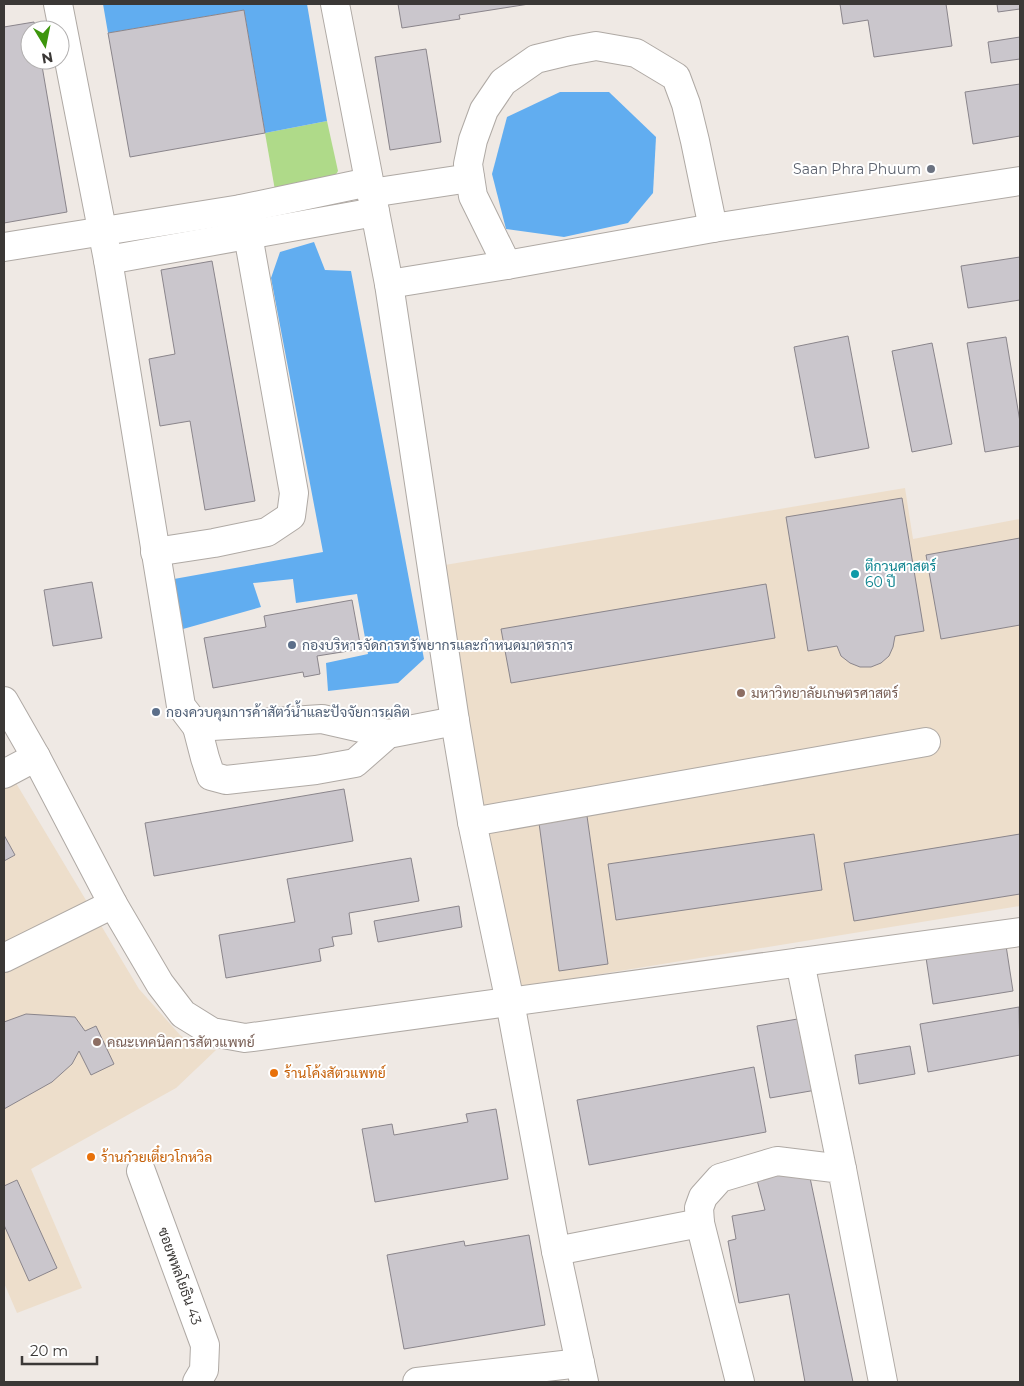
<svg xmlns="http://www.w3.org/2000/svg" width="1024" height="1386" font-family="Montserrat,Sarabun,sans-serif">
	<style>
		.education { fill: #eddecb }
		.green { fill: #afda89 }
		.water { fill: #61adf0 }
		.building { fill: #cac6cc; stroke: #8a858b }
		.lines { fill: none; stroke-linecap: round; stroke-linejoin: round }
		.minor-casing { stroke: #afa9a4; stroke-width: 30 }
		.minor { stroke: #fff; stroke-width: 28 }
		.worship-dot { fill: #6b7280; stroke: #fff; stroke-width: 2 }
		.culture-dot { fill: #0f9aa8; stroke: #fff; stroke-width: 2 }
		.service-dot { fill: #5c6f8a; stroke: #fff; stroke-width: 2 }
		.education-dot { fill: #8d6e63; stroke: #fff; stroke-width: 2 }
		.food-dot { fill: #e8710a; stroke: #fff; stroke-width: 2 }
		.labels { text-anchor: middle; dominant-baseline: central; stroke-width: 4; stroke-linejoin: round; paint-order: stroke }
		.worship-label { font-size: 14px; fill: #5b616d; stroke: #fff; text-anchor: end }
		.culture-label { font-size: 14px; fill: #0d838f; stroke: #fff; text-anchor: start }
		.service-label { font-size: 14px; fill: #4e5e75; stroke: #fff; text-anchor: start }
		.education-label { font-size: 14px; fill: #785e54; stroke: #fff; text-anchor: start }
		.food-label { font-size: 14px; fill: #c56008; stroke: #fff; text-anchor: start }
		.street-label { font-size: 14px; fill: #3b3836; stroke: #fff }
	</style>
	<rect width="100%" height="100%" fill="#efe9e4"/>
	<g class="education">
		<polygon points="905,488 913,539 1020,519 1020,906 515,988 439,566"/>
		<polygon points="4,763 139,989 180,1035 201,1050 216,1050 176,1088 31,1169 82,1288 17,1313 4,1283"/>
	</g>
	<polygon class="green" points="327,121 338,171 329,186 276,196 265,133"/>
	<g class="water">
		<polygon points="103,4 307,4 327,121 265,133 244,10 108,33"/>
		<polygon points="560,92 609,92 656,137 653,193 628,223 564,237 506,229 492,174 507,117"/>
		<polygon points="314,242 325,270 351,271 424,659 398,683 328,691 326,663 368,654 357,594 296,603 293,579 253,583 261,607 183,629 174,579 323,552 271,278 280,252"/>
	</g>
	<g class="building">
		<polygon points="398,4 529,4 459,15 460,19 402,28"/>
		<polygon points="840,4 946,4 952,46 874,57 868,20 843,24"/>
		<polygon points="997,4 1020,4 1020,9 998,12"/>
		<polygon points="244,10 265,133 130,157 108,33"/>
		<polygon points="34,22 36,30 30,30 30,60 41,60 67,212 4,223 4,27"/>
		<polygon points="1020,37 1020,59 991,63 988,42"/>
		<polygon points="426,49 441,142 390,150 375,57"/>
		<polygon points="1020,84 1020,136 973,144 965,92"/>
		<polygon points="1020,257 1020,300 968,308 961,266"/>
		<polygon points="212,261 255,501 205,510 190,421 160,426 149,359 175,354 161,270"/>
		<polygon points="848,336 869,448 815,458 794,347"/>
		<polygon points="1006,337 1020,422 1020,446 985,452 967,343"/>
		<polygon points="932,343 952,444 912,452 892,351"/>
		<polygon points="902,498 924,631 895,636 893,647 889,656 881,663 871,667 860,667 850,663 841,656 837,646 808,651 786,517"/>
		<polygon points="1020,538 1020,625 941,639 926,555"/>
		<polygon points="92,582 102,638 53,646 44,590"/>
		<polygon points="766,584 775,638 511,683 501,629"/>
		<polygon points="352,600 361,649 317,656 320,674 304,677 303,672 213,688 204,638 266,627 264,616"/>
		<polygon points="344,789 353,841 154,876 145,823"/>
		<polygon points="587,816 608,964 559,971 539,823"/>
		<polygon points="814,834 822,890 616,920 608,864"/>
		<polygon points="1020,834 1020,894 854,921 844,863"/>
		<polygon points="4,835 15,855 4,861"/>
		<polygon points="411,858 419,901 349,913 352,934 332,937 334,946 319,949 321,961 226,978 219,935 295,922 287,879"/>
		<polygon points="459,906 462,927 378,942 374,921"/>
		<polygon points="1005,939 1013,991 933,1004 925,951"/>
		<polygon points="1019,1007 1020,1055 928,1072 920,1024"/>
		<polygon points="26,1014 75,1017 85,1031 96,1026 114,1064 91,1075 79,1051 72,1064 52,1082 4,1109 4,1022"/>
		<polygon points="809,1017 822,1089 770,1098 757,1026"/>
		<polygon points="910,1046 915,1074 859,1084 855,1055"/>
		<polygon points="754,1067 766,1132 589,1165 577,1100"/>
		<polygon points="496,1109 508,1179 375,1202 362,1129 392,1124 394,1135 468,1122 466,1114"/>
		<polygon points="772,1172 809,1173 853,1382 805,1382 789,1294 739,1303 728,1241 736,1239 732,1216 765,1210 757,1180"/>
		<polygon points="17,1180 57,1268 29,1281 4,1225 4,1186"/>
		<polygon points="529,1235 545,1325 404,1349 387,1255 464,1241 465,1246"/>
	</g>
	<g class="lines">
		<defs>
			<g id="minor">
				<polyline points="58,4 108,260 181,706 197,727 322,719 388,734"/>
				<polyline points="335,4 389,284 455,721 472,822 510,1002 556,1251 584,1382"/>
				<polyline points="371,193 470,178"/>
				<polyline points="4,247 241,209 369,182"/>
				<polyline points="108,260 375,212"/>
				<polyline points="507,265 473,196 468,164 473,140 484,110 503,82 536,59 569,51 596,46 636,53 676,77 686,104 695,141 713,228"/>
				<polyline points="389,284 507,265 713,228 1020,181"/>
				<polyline points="155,552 214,543 267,532 291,516 294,493 248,235 241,209"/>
				<polyline points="4,701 36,757 113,904 160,984 183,1014 212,1032 245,1038 1020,932"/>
				<polyline points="197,727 205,758 211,776 226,780 316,770 355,763 388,734 455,721"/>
				<polyline points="4,774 36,757"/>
				<polyline points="472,822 926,742"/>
				<polyline points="4,958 113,904"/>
				<polyline points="800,962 842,1169"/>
				<polyline points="141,1171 205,1345 204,1370 197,1382"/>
				<polyline points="556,1251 700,1223"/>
				<polyline points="417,1382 580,1363"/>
				<polyline points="740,1382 700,1223 699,1208 703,1197 720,1178 777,1161 842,1169 883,1382"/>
			</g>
		</defs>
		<use href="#minor" class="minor-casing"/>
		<use href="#minor" class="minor"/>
	</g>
	<circle class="worship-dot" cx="931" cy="169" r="5"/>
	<circle class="culture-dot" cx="855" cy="574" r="5"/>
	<g class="service-dot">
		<circle cx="292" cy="645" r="5"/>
		<circle cx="156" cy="712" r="5"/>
	</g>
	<g class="education-dot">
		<circle cx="741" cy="693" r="5"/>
		<circle cx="97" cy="1042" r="5"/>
	</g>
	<g class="food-dot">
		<circle cx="274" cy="1073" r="5"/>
		<circle cx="91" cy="1157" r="5"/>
	</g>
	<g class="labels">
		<g class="worship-label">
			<text x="921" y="169">Saan Phra Phuum</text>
		</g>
		<g class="culture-label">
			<text x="865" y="566">ตึกวนศาสตร์<tspan x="865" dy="16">60 ปี</tspan></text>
		</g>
		<g class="service-label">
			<text x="302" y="645">กองบริหารจัดการทรัพยากรและกำหนดมาตรการ</text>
			<text x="166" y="712">กองควบคุมการค้าสัตว์น้ำและปัจจัยการผลิต</text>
		</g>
		<g class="education-label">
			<text x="751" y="693">มหาวิทยาลัยเกษตรศาสตร์</text>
			<text x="107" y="1042">คณะเทคนิคการสัตวแพทย์</text>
		</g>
		<g class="food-label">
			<text x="284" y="1073">ร้านโค้งสัตวแพทย์</text>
			<text x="101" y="1157">ร้านก๋วยเตี๋ยวโกหวิล</text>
		</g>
		<g class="street-label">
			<text transform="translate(180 1276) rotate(70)">ซอยพหลโยธิน 43</text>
		</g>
	</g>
	<rect width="1024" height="1386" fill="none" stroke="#3b3836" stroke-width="10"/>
	<g transform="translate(45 45) rotate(170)"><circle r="24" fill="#ffffff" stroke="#b1afaf"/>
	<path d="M0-4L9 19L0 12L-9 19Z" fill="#3d960c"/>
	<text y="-8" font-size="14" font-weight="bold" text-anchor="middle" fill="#3b3836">N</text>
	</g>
	<path d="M22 1356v8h75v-8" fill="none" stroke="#3b3836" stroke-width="2.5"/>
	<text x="30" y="1356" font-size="15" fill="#3b3836" stroke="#ffffff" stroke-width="4" paint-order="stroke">20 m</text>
</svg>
